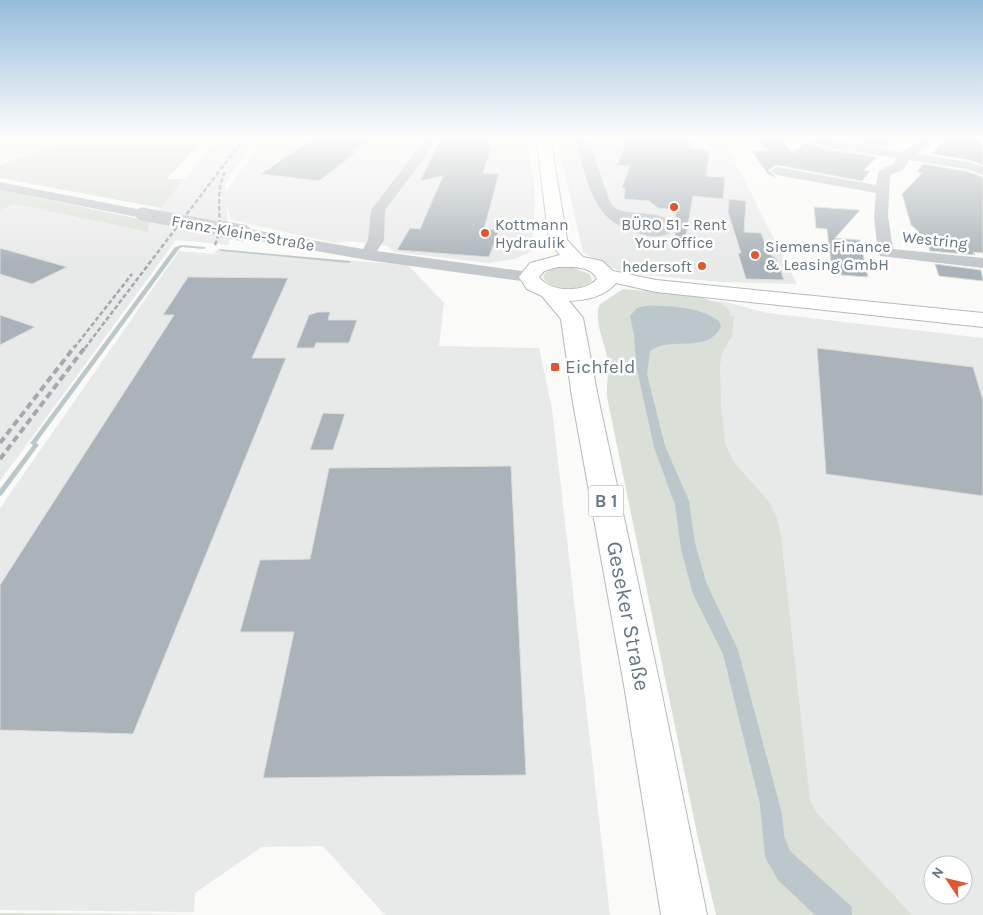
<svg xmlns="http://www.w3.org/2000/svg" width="983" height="915" font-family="Karla,sans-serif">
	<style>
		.built { fill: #e8e9e9; fill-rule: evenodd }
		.green { fill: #dadfd7 }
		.water { fill: #bbc7cb }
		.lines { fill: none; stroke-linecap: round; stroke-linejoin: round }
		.stream { fill: #bbc7cb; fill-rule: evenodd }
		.building { fill: #aab3b9; stroke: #dcdcda }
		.major-casing { stroke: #b5babe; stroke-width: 2 }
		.minor { fill: #c3c8cc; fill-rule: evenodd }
		.major { fill: #fff; fill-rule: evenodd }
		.rail-far1 { stroke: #a2aab0; stroke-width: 2.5; stroke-dasharray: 4.5 2.5; stroke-linecap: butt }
		.rail { stroke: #a2aab0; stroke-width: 4; stroke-dasharray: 7 4; stroke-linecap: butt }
		.minor-bridge-far1 { stroke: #c3c8cc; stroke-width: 13 }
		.minor-bridge { stroke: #c3c8cc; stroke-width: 17 }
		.poi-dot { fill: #e4572e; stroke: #fff; stroke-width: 2 }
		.labels { text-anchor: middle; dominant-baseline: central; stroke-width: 5; stroke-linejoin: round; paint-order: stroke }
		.far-poi-label { font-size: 16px; fill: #657683; stroke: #fff; text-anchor: start }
		.far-street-label { font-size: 16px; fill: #657683; stroke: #fff }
		.shield { fill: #fff; stroke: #939fa8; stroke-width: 1 }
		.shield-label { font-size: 18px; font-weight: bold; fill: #657683 }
		.poi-label { font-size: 19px; fill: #657683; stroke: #fff; text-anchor: start }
		.near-street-label { font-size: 22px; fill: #657683; stroke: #fff }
	</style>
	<rect width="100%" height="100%" fill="#fafaf8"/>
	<g class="built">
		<polygon points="0,136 77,136 0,164"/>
		<polygon points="220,136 259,136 225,184 226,192 265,136 526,136 535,193 532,251 515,259 489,263 394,252 388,246 351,241 335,243 231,220 227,204 229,245 176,240 0,481 0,210 15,204 148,232 150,221"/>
		<polygon points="553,136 722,136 797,284 720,282 626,273 600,263 583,252 558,143"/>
		<polygon points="217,250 408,265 444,303 439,346 539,348 552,409 610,915 385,915 323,846 262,847 195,893 194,912 0,910 0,508 179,251 214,254"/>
		<path d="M 642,299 L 726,302 L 767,313 L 983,338 L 983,915 L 756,915 ZM 933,865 L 963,865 L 963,895 L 933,895 Z"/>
	</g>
	<g class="green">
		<polygon points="82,136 206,136 167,179 184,179 161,208 0,178 0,165"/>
		<polygon points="0,190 150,221 148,232 15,204 0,210"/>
		<path d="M 570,267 L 590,274 L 592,281 C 581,291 550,293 543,277 L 545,273 L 554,268 Z"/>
		<path d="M 623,289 L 704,296 L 705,299 L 721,303 L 730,311 L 730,315 L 734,316 L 732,336 L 722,353 L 720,366 L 721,405 L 725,444 L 734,462 L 769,502 L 777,518 L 781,536 L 810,801 L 816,812 L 912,915 L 716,915 L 698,838 L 607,397 C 606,385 609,373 608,361 C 605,342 594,324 599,305 Z"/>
		<polygon points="0,913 200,914 0,915"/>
	</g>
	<path class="water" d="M 645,306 C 670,305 699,307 719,321 L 721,326 C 708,355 672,335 650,351 L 647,374 L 665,446 L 689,501 L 695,543 L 706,582 L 738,650 L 782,814 L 784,836 L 790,851 L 852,907 L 852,915 L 815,915 L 778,880 L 765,857 L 760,804 L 723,654 L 693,594 L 681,549 L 675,505 L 654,447 L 636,365 L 634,334 L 630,316 L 637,308 Z"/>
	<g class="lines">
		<g class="stream">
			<polygon points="182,245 204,247 206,248 204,249 182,247 179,249 36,443 39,445 38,446 2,495 0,496 0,489 33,445 30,443 31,442 175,247"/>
			<polygon points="219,249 349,261 351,262 349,263 221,251 219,250"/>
		</g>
	</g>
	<g class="building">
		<polygon points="317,136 375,136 352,152 357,152 319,181 261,174"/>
		<polygon points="442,136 490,138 488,145 492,145 483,173 499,174 484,229 499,230 489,257 397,250 410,228 420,229 443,176 420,181"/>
		<polygon points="629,136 683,136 682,139 693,140 691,149 710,150 706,176 725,177 723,199 693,196 684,246 675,245 675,231 678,227 675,223 676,210 658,208 649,201 624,199 625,188 622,187 630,166 617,165"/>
		<polygon points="947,136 983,136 980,144 983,147 983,165 969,160 932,154"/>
		<polygon points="869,138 892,142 887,147 863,143"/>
		<polygon points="759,140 782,140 793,153 805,143 831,150 877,157 864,170 870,171 862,181 777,165 768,170 776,177 769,175 751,151 768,151"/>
		<polygon points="923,164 966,171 983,177 983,253 973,252 975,255 930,251 925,238 919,237 917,230 911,225 902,194 922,173 917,172"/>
		<polygon points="729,199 746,201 744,232 761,233 769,254 776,258 784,280 746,279 738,253 741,253 728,212"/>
		<polygon points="814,207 860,210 835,238 860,240 868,277 841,275 839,262 831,262 827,229 816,228"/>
		<polygon points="0,248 67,267 32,284 0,274"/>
		<polygon points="935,264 981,270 983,281 939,276"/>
		<polygon points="188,277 288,278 252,358 286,358 133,734 0,730 0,585 174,315 163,315"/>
		<polygon points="318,312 330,312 328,320 357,320 349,343 316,343 314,348 296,348 309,315"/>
		<polygon points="0,315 35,327 0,345"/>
		<polygon points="817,348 973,367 983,400 983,496 826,474"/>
		<polygon points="323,413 345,414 333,450 310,450"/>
		<polygon points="511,466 526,775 263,778 294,632 240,632 260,560 310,559 329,468"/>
	</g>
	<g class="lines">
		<defs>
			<path id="major" d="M 536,136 L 550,136 L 567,240 L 583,257 L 602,261 L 613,271 L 656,280 L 983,313 L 983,327 L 656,292 L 616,283 C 604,297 587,300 569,301 L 583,318 L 598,397 L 660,685 L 707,915 L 661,915 L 624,685 L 572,397 L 561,319 L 542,296 L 527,289 L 519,277 L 530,263 L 560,255 L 549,241 ZM 558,267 C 571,267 591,265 597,279 C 584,293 551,293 539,277 L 544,271 Z"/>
		</defs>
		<use href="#major" class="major-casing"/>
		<g class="minor">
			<polygon points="425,136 437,136 425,157 385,210 384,240 377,251 529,272 535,273 537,277 535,281 529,282 367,260 243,238 238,236 235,233 238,230 243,228 363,249 368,240 371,210 415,153"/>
			<path d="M 575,136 L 587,136 L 610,202 C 612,205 616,209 619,210 C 637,216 664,209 676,227 C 670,237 656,238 645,235 C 637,232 627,230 620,226 C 589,211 584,166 575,136 ZM 629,220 L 649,223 L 659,227 L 653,227 Z"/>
			<polygon points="794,136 815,136 903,152 926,136 941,136 917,154 969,162 983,167 983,175 966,169 909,160 903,170 890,175 888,216 893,249 983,258 983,268 880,256 878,253 874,216 876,193 777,175 770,171 777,167 876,185 879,170 893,164 897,158 831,148 796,139"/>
			<polygon points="0,182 142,210 147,211 149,214 147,217 142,218 0,190"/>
		</g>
		<use href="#major" class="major"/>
		<g class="rail-far1">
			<path d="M 215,245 C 225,221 213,195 225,172"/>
			<polyline points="74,348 132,274"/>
			<polyline points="85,348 246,136"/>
		</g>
		<g class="rail">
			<polyline points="0,443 75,346"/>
			<polyline points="0,459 86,346"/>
		</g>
		<polyline class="minor-bridge-far1" points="142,214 228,230"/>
		<polyline class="minor-bridge" points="222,229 243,233"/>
	</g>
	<linearGradient id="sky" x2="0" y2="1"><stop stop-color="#96bcdc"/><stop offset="0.52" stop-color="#fdfdfc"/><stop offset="1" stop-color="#fdfdfc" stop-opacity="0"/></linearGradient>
	<rect width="983" height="264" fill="url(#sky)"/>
	<g class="poi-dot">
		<circle cx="674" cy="207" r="5"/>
		<circle cx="485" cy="233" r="5"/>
		<circle cx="755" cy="255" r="5"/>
		<circle cx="702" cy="266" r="5"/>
		<rect x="550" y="362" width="10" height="10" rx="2.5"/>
	</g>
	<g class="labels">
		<g class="far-poi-label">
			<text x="495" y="224">Kottmann<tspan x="495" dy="18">Hydraulik</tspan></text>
			<text x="674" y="224" text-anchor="middle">BÜRO 51 - Rent<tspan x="674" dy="18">Your Office</tspan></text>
			<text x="765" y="246">Siemens Finance<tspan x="765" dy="18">&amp; Leasing GmbH</tspan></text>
			<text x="692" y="266" text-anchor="end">hedersoft</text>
		</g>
		<g class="far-street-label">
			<text transform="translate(243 233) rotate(10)">Franz-Kleine-Straße</text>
			<text transform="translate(935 240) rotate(6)">Westring</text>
		</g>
		<rect class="shield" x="588.5" y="485.5" width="35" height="31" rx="4"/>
		<g class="shield-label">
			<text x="606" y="501">B 1</text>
		</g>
		<g class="poi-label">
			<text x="565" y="367">Eichfeld</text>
		</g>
		<g class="near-street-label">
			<text transform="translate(628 616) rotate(79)">Geseker Straße</text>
		</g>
	</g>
	<g transform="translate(948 880) rotate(305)"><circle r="24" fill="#ffffff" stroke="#c1c8cd"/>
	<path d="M0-4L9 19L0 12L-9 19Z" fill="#e4572e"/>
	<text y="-8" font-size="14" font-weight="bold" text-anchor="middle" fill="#657683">N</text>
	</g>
</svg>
